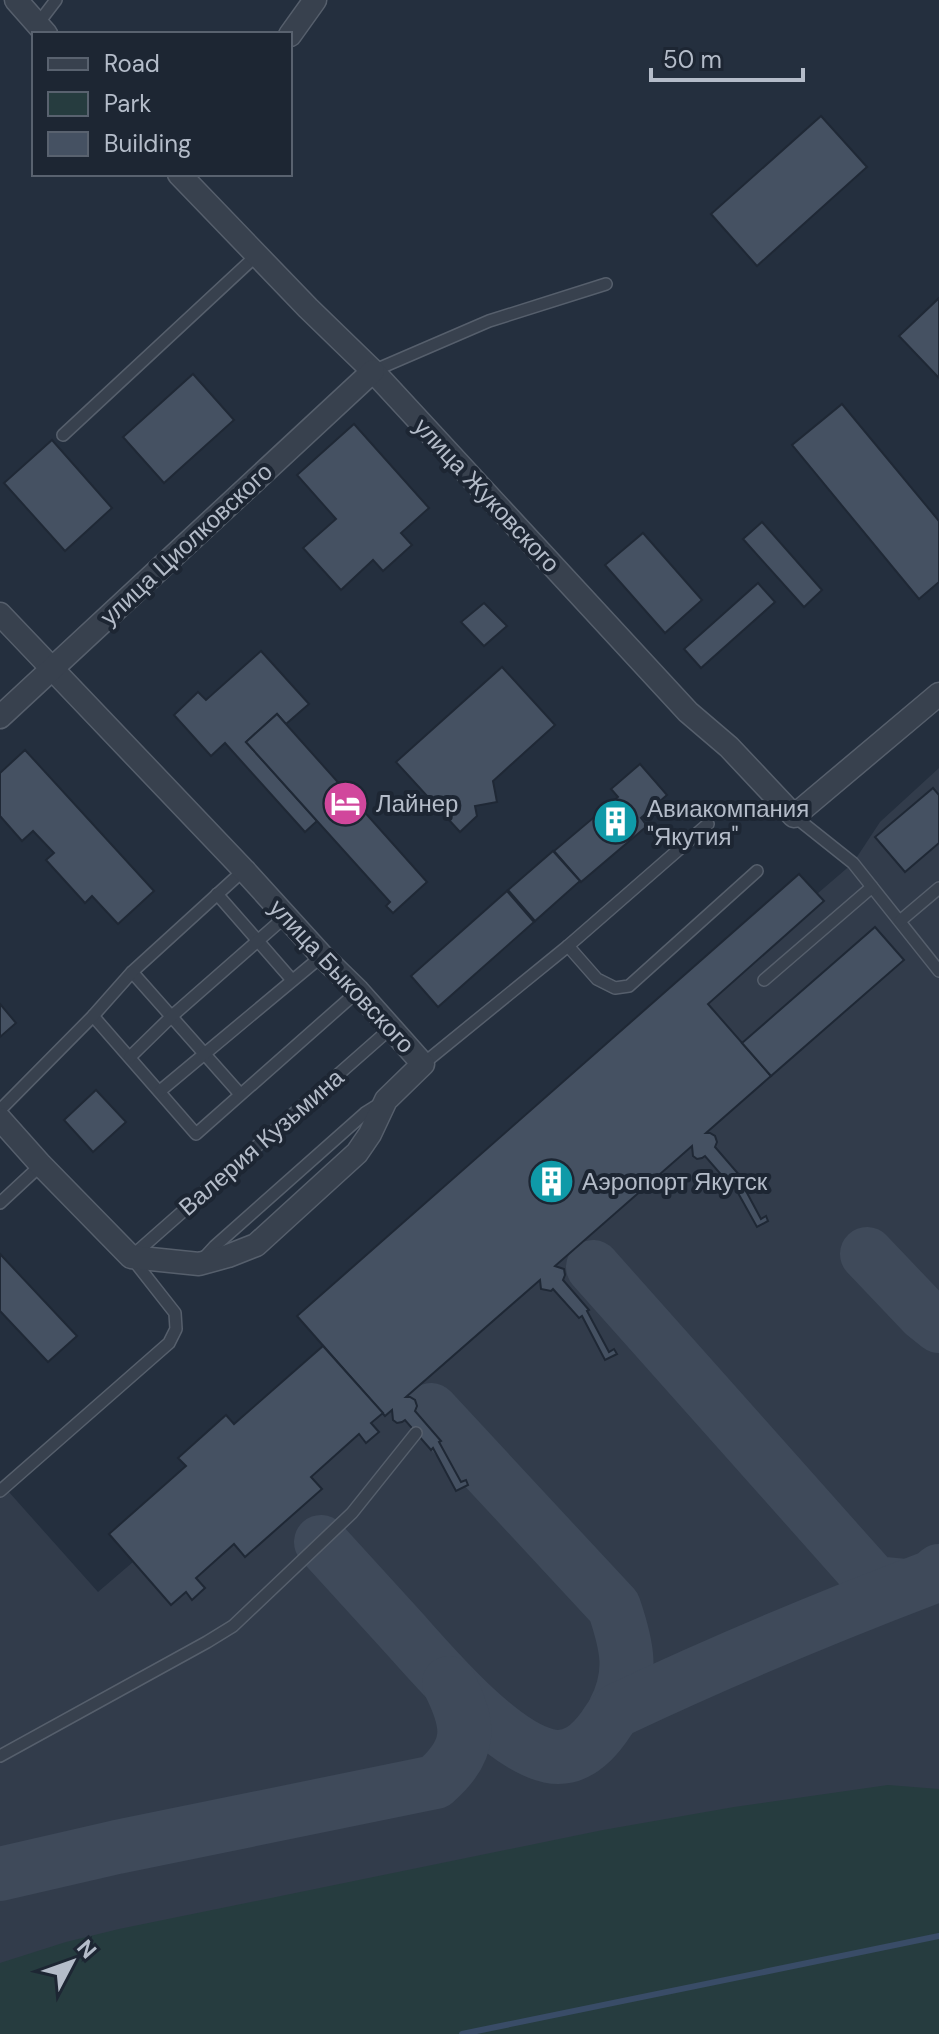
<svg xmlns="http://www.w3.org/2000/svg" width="939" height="2034" font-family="'DM Sans',sans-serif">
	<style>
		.airport { fill: #323c4b }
		.green { fill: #263c3f }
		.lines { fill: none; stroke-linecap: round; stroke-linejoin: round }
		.stream { stroke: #394c67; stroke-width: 6 }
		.taxiway { stroke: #3f4a5a; stroke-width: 54 }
		.building { fill: #455162; stroke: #1f2835; stroke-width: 2 }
		.service-casing { stroke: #565f6c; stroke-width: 14 }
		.minor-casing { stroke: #565f6c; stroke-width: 25 }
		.service { stroke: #38414e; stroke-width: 11 }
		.minor { stroke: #38414e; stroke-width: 22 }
		.labels { text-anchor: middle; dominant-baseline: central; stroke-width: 8; stroke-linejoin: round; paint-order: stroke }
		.street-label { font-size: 24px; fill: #b4bcc9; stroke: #1d2633 }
		.poi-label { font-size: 24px; fill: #b4bcc9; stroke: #1d2633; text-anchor: start }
	</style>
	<rect width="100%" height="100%" fill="#242f3e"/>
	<polygon class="airport" points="939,768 939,2034 0,2034 0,1482 98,1592 133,1562 109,1534 186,1467 178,1458 226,1415 235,1424 323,1346 297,1316 799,874 817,894 853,863 880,822"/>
	<polygon class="green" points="888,1785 939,1789 939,2034 0,2034 0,1963 66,1942 119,1929 603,1830 734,1807"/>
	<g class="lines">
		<polyline class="stream" points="462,2034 939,1936"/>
		<g class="taxiway">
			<polyline points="867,1254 924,1314 939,1326"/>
			<polyline points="593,1267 868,1576 876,1583 907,1586"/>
			<path d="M 431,1410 L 614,1607 C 627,1645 634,1674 614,1711"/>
			<path d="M 321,1542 C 348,1572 376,1602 403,1632 C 436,1669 501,1745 549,1756 C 574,1761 591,1745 604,1727 C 609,1720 612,1713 620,1709 C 722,1661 827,1617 932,1577 L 939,1571"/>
			<path d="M 0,1874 L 117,1847 L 435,1782 C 473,1749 470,1725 449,1683"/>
		</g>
	</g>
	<g class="building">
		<polygon points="821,116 867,167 757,266 711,214"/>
		<polygon points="939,298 939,378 899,336"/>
		<polygon points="193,374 234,420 164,483 123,437"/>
		<polygon points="842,404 939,521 939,582 919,599 792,445"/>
		<polygon points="354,424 429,508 401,533 412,545 383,571 373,560 341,590 303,548 336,519 297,475"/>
		<polygon points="52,440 112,508 65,551 4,483"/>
		<polygon points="762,522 822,590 804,607 743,539"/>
		<polygon points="643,533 702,600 665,633 605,565"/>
		<polygon points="758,583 775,602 701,668 684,649"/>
		<polygon points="484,603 507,626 484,646 461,622"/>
		<polygon points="261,651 309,704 286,724 277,714 246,742 317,821 305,832 225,743 211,756 174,715 198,692 206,700"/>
		<polygon points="502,667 555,725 493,781 497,802 475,806 477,816 460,832 396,762"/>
		<polygon points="277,714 427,882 393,913 386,906 390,902 246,742"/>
		<polygon points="25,750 154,891 118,924 92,896 85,903 46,860 54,853 33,831 22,841 0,816 0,773"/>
		<polygon points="640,764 667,795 641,818 647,826 581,882 554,851 618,797 611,789"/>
		<polygon points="933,788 939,795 939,843 905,872 875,837"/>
		<polygon points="553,851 580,881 535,921 508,890"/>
		<polygon points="799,874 824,901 708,1004 771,1076 706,1133 710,1133 715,1136 717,1142 715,1147 741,1177 739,1178 761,1219 766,1216 768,1221 757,1227 733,1184 731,1186 705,1156 702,1158 697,1159 693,1156 692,1146 555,1266 564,1269 565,1275 563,1280 589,1310 587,1311 609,1352 614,1349 617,1354 605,1360 582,1316 579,1318 553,1289 551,1291 541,1289 540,1280 406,1397 410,1397 415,1400 417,1406 415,1411 441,1441 439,1442 461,1482 466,1480 468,1485 456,1491 433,1448 431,1450 405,1420 402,1422 397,1423 393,1420 392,1410 385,1416 297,1316"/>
		<polygon points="507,891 534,922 438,1007 411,976"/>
		<polygon points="875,927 904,960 771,1076 742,1043"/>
		<polygon points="0,1004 16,1023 0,1037"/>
		<polygon points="96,1090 126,1122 93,1152 64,1120"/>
		<polygon points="0,1254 77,1336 48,1362 0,1311"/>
		<polygon points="323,1346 383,1413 371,1423 379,1432 366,1443 359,1434 311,1477 322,1489 245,1557 234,1544 196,1578 205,1588 192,1600 186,1592 171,1605 109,1534 186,1466 178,1458 226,1415 234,1424"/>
	</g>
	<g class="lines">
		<defs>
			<g id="service">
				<polyline points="37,25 56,0"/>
				<polyline points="373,371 489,321 606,284"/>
				<polyline points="63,435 258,254"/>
				<polyline points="794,816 853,863 939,971"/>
				<polyline points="217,894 292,980"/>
				<polyline points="900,921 939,888"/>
				<polyline points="568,946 597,979 615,988 629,986 757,871"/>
				<polyline points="132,972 240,1094"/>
				<polyline points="764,980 872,887"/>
				<polyline points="93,1016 196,1134 358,991"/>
				<polyline points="130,1057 172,1016 285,917"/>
				<polyline points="423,1064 568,946 708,824"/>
				<polyline points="160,1091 322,956"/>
				<polyline points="0,1110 93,1016 132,972 244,870"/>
				<polyline points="0,1203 41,1165"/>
				<polyline points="204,1258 215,1246 365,1113 381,1103"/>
				<polyline points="0,1491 169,1343 176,1329 175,1313 131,1257 391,1028"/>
				<polyline points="0,1756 207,1642 233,1626 352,1513 416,1433"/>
			</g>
			<g id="minor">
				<polyline points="16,0 46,34"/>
				<polyline points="290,35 315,0"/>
				<polyline points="179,174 308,308 373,371 688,712 729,747 794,816 939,694"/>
				<polyline points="0,614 244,870 322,956 358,991 423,1064 386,1100 370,1134 357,1153 256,1245 228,1256 199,1264 131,1257 41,1165 0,1119"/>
				<polyline points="0,717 373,371"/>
			</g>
		</defs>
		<use href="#service" class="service-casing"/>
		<use href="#minor" class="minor-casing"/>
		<use href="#service" class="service"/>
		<use href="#minor" class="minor"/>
	</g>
	<defs>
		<symbol id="hotel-disc" viewBox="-11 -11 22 22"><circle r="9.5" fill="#d1479c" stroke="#1d2633"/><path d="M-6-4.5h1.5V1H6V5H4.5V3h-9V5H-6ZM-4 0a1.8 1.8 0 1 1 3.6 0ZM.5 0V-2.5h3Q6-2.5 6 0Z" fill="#fff"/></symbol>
		<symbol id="building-disc" viewBox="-11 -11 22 22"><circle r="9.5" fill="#0f9aa8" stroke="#1d2633"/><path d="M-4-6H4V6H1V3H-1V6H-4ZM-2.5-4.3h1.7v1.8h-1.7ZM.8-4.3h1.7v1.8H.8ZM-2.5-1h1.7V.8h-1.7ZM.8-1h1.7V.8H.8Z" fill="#fff"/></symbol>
	</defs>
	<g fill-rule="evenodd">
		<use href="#hotel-disc" x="320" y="778" width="51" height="51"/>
		<use href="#building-disc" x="590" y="796" width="51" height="51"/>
		<use href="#building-disc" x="526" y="1156" width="51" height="51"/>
	</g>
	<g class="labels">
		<g class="street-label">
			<text transform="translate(487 495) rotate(47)">улица Жуковского</text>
			<text transform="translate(186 544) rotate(-43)">улица Циолковского</text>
			<text transform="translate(342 976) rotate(47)">улица Быковского</text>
			<text transform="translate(261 1142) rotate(-41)">Валерия Кузьмина</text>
		</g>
		<g class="poi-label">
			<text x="376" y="803">Лайнер</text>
			<text x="647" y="808">Авиакомпания<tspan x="647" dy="28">"Якутия"</tspan></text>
			<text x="582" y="1181">Аэропорт Якутск</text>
		</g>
	</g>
	<rect x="32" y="32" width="260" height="144" fill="#1d2633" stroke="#59626f" stroke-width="2"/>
	<rect x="48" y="58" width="40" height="12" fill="#38414e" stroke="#59626f" stroke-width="2"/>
	<text x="104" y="72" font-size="24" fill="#b4bcc9">Road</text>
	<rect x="48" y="92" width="40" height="24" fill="#263c3f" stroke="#59626f" stroke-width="2"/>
	<text x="104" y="112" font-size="24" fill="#b4bcc9">Park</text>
	<rect x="48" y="132" width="40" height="24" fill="#455162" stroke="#59626f" stroke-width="2"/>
	<text x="104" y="152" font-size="24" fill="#b4bcc9">Building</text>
	<g transform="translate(72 1962) rotate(49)" stroke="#1d2633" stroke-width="6" paint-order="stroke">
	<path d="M0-6L14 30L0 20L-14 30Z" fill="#b4bcc9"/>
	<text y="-12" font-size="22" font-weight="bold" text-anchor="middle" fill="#b4bcc9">N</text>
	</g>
	<path d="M651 68v12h152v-12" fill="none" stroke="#b4bcc9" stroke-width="4"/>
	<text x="663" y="68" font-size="24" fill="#b4bcc9" stroke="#1d2633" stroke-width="6" paint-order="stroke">50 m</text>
</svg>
